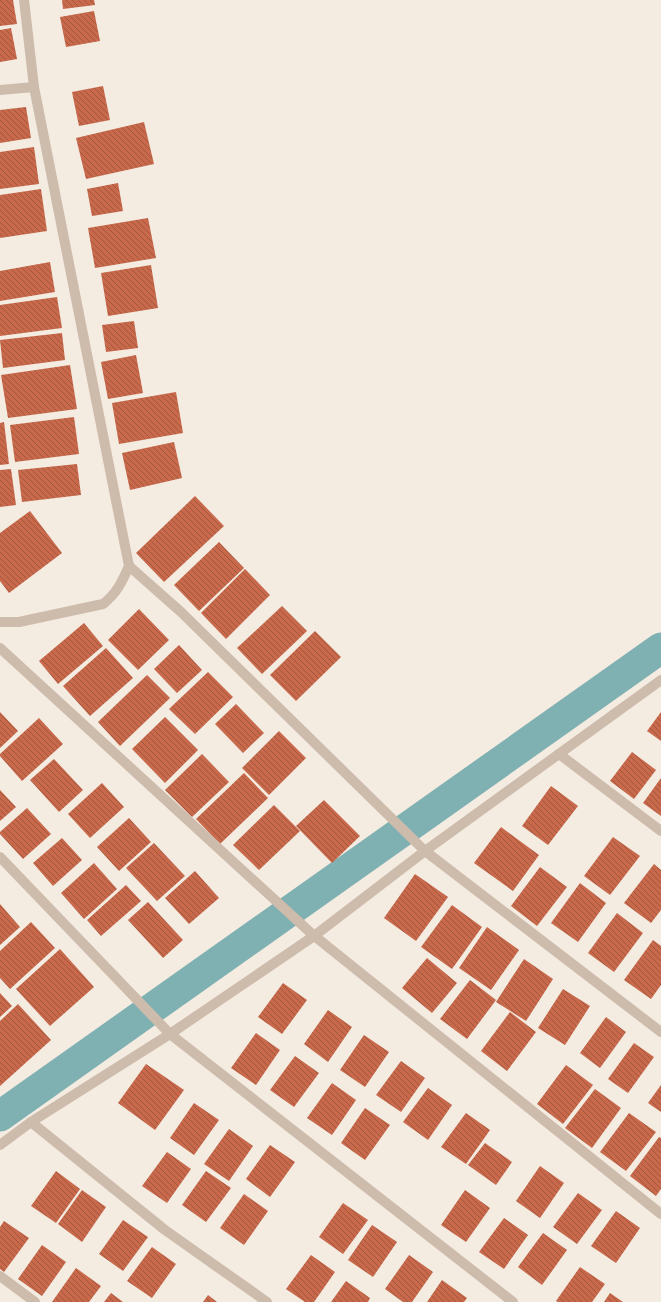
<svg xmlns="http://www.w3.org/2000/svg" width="661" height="1302" font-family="'Fira Sans',sans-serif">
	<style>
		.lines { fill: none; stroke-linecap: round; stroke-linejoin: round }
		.canal { stroke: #7fb0b2; stroke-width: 31 }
		.building { fill: url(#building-back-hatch) }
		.minor { stroke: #cdbbac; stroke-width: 10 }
	</style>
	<defs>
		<pattern id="building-back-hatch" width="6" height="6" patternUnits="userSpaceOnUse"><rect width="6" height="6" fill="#c8694b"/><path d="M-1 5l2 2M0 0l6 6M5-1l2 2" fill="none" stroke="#a4573f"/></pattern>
	</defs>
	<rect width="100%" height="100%" fill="#f4ebe1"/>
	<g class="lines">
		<polyline class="canal" points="0,1116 661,648"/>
	</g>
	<g class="building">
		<polygon points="0,0 13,0 17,24 0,26"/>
		<polygon points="62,0 94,0 95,5 63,9"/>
		<polygon points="94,11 100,41 66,47 60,17"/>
		<polygon points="11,28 17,59 0,62 0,30"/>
		<polygon points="103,86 110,120 79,126 72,92"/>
		<polygon points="26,107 31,138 0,143 0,110"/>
		<polygon points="144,122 154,164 86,179 76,138"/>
		<polygon points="34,147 39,184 0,189 0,152"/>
		<polygon points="118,183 123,211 92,216 87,189"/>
		<polygon points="41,189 47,231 0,238 0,195"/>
		<polygon points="148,218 156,258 95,268 88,228"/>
		<polygon points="50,262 55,292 0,301 0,271"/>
		<polygon points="151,265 158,308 108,316 101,273"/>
		<polygon points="57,297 62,328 0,336 0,305"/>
		<polygon points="134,321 138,348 106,352 102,325"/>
		<polygon points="62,333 65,360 3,368 0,340"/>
		<polygon points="136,355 143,393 108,399 101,362"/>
		<polygon points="70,365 77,409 8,418 1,375"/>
		<polygon points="176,392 183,433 119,444 112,403"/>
		<polygon points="74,417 79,454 15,462 10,425"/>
		<polygon points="4,422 9,464 0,465 0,423"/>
		<polygon points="174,442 182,478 130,490 122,453"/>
		<polygon points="77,464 81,495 22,502 18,470"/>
		<polygon points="11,469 16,505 0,507 0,470"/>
		<polygon points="195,496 224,526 164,582 136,553"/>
		<polygon points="30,511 62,553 9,593 0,581 0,533"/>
		<polygon points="219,542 244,568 199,611 174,585"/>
		<polygon points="245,569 270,595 226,639 201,613"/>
		<polygon points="282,606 307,631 262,674 237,648"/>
		<polygon points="139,609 169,640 138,670 108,640"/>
		<polygon points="84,623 103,646 58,684 39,661"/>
		<polygon points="315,631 341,657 296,701 270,675"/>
		<polygon points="179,645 202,670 177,693 154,669"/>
		<polygon points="106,648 133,678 90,716 63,686"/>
		<polygon points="208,672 233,697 195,734 169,709"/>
		<polygon points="147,675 170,698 120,746 98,722"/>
		<polygon points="236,704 264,733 243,753 215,724"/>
		<polygon points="0,712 18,731 0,748"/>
		<polygon points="661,712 661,741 647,731"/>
		<polygon points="165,717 198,750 165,783 132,749"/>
		<polygon points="39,718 63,744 22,781 0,756 0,754"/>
		<polygon points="279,731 306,758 269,795 242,768"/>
		<polygon points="632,752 656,770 634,799 610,781"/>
		<polygon points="202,754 229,782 192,817 165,790"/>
		<polygon points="54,759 83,790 59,812 30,780"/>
		<polygon points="244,773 268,798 220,844 196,819"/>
		<polygon points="661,778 661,816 643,803"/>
		<polygon points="102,783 124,807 90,838 68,814"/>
		<polygon points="551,786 578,806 548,845 522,826"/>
		<polygon points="0,790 16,807 0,821"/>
		<polygon points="324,800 360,836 332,863 296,826"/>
		<polygon points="274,805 300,831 259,870 233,845"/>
		<polygon points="27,808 51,834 23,859 0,834 0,832"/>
		<polygon points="129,818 151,842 119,871 97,847"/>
		<polygon points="501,827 539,855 513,891 474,863"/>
		<polygon points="613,837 640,856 610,895 584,876"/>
		<polygon points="62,838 82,860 53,886 33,863"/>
		<polygon points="154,843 185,876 157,901 126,868"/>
		<polygon points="94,863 117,889 84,919 61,893"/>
		<polygon points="654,864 661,870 661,910 651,923 624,903"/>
		<polygon points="540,867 567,887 537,926 511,906"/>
		<polygon points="195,871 219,898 189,924 165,898"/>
		<polygon points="415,874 448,897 416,941 384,918"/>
		<polygon points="580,883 606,903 578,942 551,923"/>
		<polygon points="126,885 141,901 101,936 87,920"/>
		<polygon points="148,902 183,940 163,958 128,920"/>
		<polygon points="0,904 20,927 0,945"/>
		<polygon points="452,905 482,927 452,969 421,947"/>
		<polygon points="617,913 643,933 614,972 588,953"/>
		<polygon points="31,922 55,948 10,989 0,978 0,951"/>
		<polygon points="487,927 519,950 491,990 459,968"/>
		<polygon points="653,940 661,946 661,985 651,999 624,980"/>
		<polygon points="60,949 94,987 50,1026 16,989"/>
		<polygon points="427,958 457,983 432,1013 402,988"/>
		<polygon points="524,959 553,979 526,1021 496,1002"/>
		<polygon points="470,980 496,1000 467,1039 440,1019"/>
		<polygon points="283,983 307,1000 282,1034 258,1017"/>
		<polygon points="563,989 590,1006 565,1045 538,1028"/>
		<polygon points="0,993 12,1006 0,1017"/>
		<polygon points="18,1004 51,1040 0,1086 0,1021"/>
		<polygon points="328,1010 352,1027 328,1062 304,1044"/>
		<polygon points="510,1012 536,1032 507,1071 481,1051"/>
		<polygon points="606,1017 626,1032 600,1068 580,1053"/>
		<polygon points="256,1033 280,1050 256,1085 231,1068"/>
		<polygon points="364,1035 389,1052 365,1087 340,1070"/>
		<polygon points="634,1043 654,1057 628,1093 608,1079"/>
		<polygon points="295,1056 319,1073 294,1107 270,1090"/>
		<polygon points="401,1061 425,1078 401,1112 376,1095"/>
		<polygon points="146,1064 184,1090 155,1130 118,1103"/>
		<polygon points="566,1065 593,1085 563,1124 537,1104"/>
		<polygon points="332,1083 356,1100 332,1135 307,1118"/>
		<polygon points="661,1085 661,1112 648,1103"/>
		<polygon points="428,1088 452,1105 428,1140 403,1122"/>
		<polygon points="595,1089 621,1108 592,1148 565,1128"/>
		<polygon points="194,1103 219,1120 194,1155 170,1138"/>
		<polygon points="365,1108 390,1125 365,1160 341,1143"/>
		<polygon points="466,1113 490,1130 466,1164 441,1147"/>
		<polygon points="629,1113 656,1132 626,1171 600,1152"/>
		<polygon points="229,1129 253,1146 229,1181 204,1164"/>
		<polygon points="659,1137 661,1138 661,1189 656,1196 630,1176"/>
		<polygon points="485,1143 512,1162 496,1185 468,1165"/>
		<polygon points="270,1145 295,1162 270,1197 246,1179"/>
		<polygon points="167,1152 191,1169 167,1203 142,1186"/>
		<polygon points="540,1166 564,1183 540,1218 516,1201"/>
		<polygon points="56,1171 80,1189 56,1223 31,1206"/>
		<polygon points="206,1171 231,1188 206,1222 182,1205"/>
		<polygon points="82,1190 106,1207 82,1242 58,1224"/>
		<polygon points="465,1190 490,1208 466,1242 441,1225"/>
		<polygon points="578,1193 602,1210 577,1244 553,1227"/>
		<polygon points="244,1194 268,1211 244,1245 220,1228"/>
		<polygon points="343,1203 368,1220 343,1254 319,1237"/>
		<polygon points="616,1211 640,1228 616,1263 591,1246"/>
		<polygon points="504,1218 528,1235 504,1269 479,1252"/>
		<polygon points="123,1220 148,1237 123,1271 99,1254"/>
		<polygon points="4,1221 29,1238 4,1272 0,1269 0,1227"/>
		<polygon points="372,1225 397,1242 373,1277 348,1260"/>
		<polygon points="543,1233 567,1250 542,1285 518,1267"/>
		<polygon points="42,1245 66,1262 42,1296 18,1279"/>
		<polygon points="152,1247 176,1264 152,1298 127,1281"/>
		<polygon points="311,1255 335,1272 314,1302 305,1302 286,1289"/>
		<polygon points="409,1255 433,1272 412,1302 403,1302 385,1289"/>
		<polygon points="580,1267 605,1284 592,1302 558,1302 556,1301"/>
		<polygon points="76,1268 101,1286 89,1302 52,1302"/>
		<polygon points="442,1280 467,1298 464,1302 427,1302"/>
		<polygon points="346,1281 370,1298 368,1302 331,1302"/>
		<polygon points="111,1293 123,1302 104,1302"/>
		<polygon points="610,1293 623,1302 604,1302"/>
		<polygon points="208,1295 217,1302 203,1302"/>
	</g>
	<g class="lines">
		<g class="minor">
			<polyline points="24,0 34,87 129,566"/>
			<polyline points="0,90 34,87"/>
			<path d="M 0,622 L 19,622 L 103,604 C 117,593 122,582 129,566 L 181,612 L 425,851 L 661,1032"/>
			<polyline points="0,648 312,934 661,1214"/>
			<polyline points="559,754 661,831"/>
			<polyline points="0,857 170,1034 513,1302"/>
			<polyline points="31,1122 165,1230 267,1302"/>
			<polyline points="0,1145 31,1122 170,1034 314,936 425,851 661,680"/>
			<polyline points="0,1276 35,1302"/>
		</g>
	</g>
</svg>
